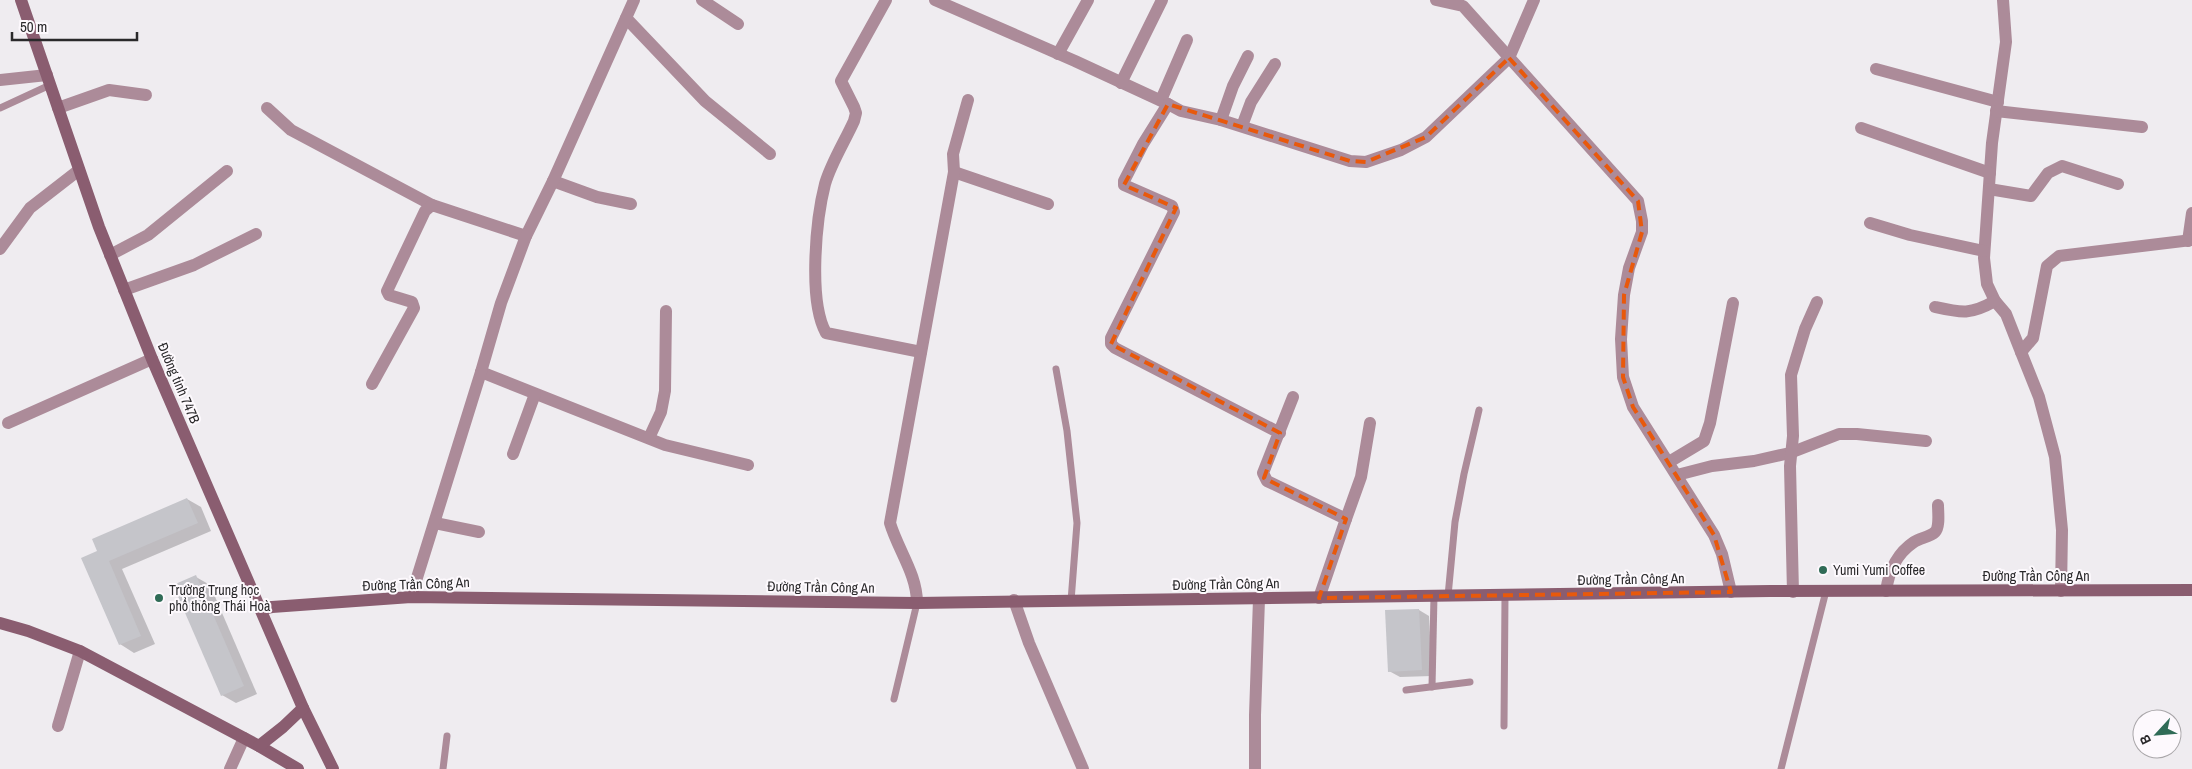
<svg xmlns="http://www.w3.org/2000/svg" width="2192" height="769" font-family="'Archivo Narrow',sans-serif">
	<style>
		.shadow { fill: #0003 }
		.building { fill: #c5c5ca }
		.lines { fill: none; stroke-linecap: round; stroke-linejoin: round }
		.lane { stroke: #ac8b99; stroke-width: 7 }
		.street { stroke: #ac8b99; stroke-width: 12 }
		.secondary { stroke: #8a5d70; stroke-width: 12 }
		.marked { fill: none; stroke: #e8590c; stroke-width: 4; stroke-dasharray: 10 6; stroke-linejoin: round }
		.poi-dot { fill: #2f6b56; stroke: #fdf9fd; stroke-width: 2 }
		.labels { text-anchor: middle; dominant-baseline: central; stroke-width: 4; stroke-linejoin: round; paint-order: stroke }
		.street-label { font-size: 14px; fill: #2a292b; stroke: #fdf9fd }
		.poi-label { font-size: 14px; fill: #2a292b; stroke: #fdf9fd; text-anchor: start }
	</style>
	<rect width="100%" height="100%" fill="#efecf0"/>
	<g class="shadow">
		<polygon points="187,499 201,507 211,531 122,569 155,644 134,653 120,644 98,552"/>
		<polygon points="196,577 210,585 257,694 236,703 222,695"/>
		<polygon points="1419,610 1429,616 1432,676 1400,677 1389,671"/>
	</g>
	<g class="building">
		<polygon points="187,498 198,523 109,561 141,636 119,645 81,558 97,551 92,539"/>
		<polygon points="196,575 244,686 221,696 173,585"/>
		<polygon points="1419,609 1422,670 1388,672 1385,610"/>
	</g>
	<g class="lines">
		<g class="lane">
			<polyline points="0,108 50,85"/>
			<polyline points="1056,369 1067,431 1077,523 1071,601"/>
			<polyline points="1448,596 1455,522 1464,474 1479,410"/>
			<polyline points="1432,687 1434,596"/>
			<polyline points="1406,690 1470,682"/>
			<polyline points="894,699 917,603"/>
			<polyline points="1504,726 1505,596"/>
			<polyline points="443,769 447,736"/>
			<polyline points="1781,769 1826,591"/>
		</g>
		<g class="street">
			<polyline points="702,0 738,24"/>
			<path d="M 886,0 L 841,81 L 854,107 L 856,113 L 854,121 C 845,141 831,163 825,184 C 816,219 808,301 826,333 L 921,352"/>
			<polyline points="935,0 1075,61 1168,104 1143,144 1124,181 1124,185 1172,206 1174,212 1111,338 1111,344 1115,348 1280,433"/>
			<polyline points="1436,0 1463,6 1638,201 1642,221 1642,232 1629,268 1624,295 1621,339 1623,377 1633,407 1714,535 1722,554 1731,592"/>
			<polyline points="2003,0 2006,42 1992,143 1984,258 1987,284 1995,301 2006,314 2021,352 2039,397 2055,457 2062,530 2061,591"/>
			<polyline points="626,18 705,101 770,154"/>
			<polyline points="1058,54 1088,0"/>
			<polyline points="1876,69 1998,102"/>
			<polyline points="0,80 47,75"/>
			<polyline points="1121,83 1162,0"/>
			<polyline points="1161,100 1187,40"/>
			<polyline points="1168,104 1181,111 1221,120 1350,161 1366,162 1401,150 1426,137 1509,58 1534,0"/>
			<polyline points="58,108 109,90 146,95"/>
			<polyline points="267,108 291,130 432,205"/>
			<polyline points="1996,111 2142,127"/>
			<polyline points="1221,120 1233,86 1248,56"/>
			<polyline points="1242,126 1251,102 1275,64"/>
			<polyline points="1861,128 1990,173"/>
			<polyline points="954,172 1048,204"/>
			<polyline points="553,181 597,197 631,204"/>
			<polyline points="1989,189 2031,196 2048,173 2062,166 2118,184"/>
			<polyline points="1870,223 1910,235 1984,251"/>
			<polyline points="2188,241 2192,213"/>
			<polyline points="0,249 30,208 79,170"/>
			<polyline points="110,255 148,235 227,171"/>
			<polyline points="124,290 194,265 256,234"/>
			<path d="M 1935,307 C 1962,313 1970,315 1995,301"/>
			<polyline points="2021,352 2033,338 2047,266 2059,256 2192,240"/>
			<polyline points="481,372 665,445 748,465"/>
			<polyline points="372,384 414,308 412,302 389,295 387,291 425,211 432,205 526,236"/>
			<polyline points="1293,397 1263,473 1267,481 1346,519 1319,598"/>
			<polyline points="8,423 152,359"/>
			<polyline points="649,438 661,412 665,391 666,311"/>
			<polyline points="513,454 535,394"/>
			<polyline points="1669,462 1704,441 1710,423 1733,303"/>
			<polyline points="1677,475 1712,466 1754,461 1790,453 1839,434 1857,434 1926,441"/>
			<polyline points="1346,519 1361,477 1370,423"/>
			<polyline points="435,523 479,532"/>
			<path d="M 1886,591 C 1889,571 1896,554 1914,542 C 1920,538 1930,537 1935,532 C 1940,527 1938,512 1938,505"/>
			<polyline points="1793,592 1790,466 1793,436 1791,375 1805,329 1817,302"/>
			<polyline points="411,597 481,372 501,303 526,236 553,181 634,0"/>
			<polyline points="1014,600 1029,643 1083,769"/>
			<path d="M 917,603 C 917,574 898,550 890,523 L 954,172 L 953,154 L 968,100"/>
			<polyline points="58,726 80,651"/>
			<polyline points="230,769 244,738"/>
			<polyline points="1255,769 1255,715 1259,599"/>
		</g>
		<g class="secondary">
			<polyline points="21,0 99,227 152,359 303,708 333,769"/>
			<polyline points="261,609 272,607 411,597 917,603 1770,591 2192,590"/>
			<polyline points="0,623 28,631 80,651 259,746 298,769"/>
			<polyline points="259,746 283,727 303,708"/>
		</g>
	</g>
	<path class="marked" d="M 1509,58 L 1638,201 L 1642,232 L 1624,295 L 1623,377 L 1633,407 L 1714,535 L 1731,592 L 1319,598 L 1346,519 L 1264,478 L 1280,433 L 1111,344 L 1176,208 L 1124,185 L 1168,104 L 1350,161 L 1366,162 L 1426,137 Z"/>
	<g class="poi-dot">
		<circle cx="1823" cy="570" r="5"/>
		<circle cx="159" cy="598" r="5"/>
	</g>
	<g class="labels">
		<g class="street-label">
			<text transform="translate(179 383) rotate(67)">Đường tỉnh 747B</text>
			<text x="2036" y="576">Đường Trần Công An</text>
			<text transform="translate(1631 579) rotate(-1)">Đường Trần Công An</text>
			<text transform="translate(416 584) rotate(-2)">Đường Trần Công An</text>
			<text transform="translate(1226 584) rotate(-1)">Đường Trần Công An</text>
			<text transform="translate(821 587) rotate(1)">Đường Trần Công An</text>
		</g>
		<g class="poi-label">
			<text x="1833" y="570">Yumi Yumi Coffee</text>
			<text x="169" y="590">Trường Trung học<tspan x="169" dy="16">phổ thông Thái Hoà</tspan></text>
		</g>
	</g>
	<g transform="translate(2157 734) rotate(244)"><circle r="24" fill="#fdf9fd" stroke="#a9a6a9"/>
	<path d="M0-4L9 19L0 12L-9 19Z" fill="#2f6b56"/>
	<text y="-8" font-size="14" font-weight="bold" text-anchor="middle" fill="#2a292b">B</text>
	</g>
	<path d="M12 32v8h125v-8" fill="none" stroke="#2a292b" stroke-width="2.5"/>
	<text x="20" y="32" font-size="15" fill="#2a292b" stroke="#fdf9fd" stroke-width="4" paint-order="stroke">50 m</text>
</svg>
